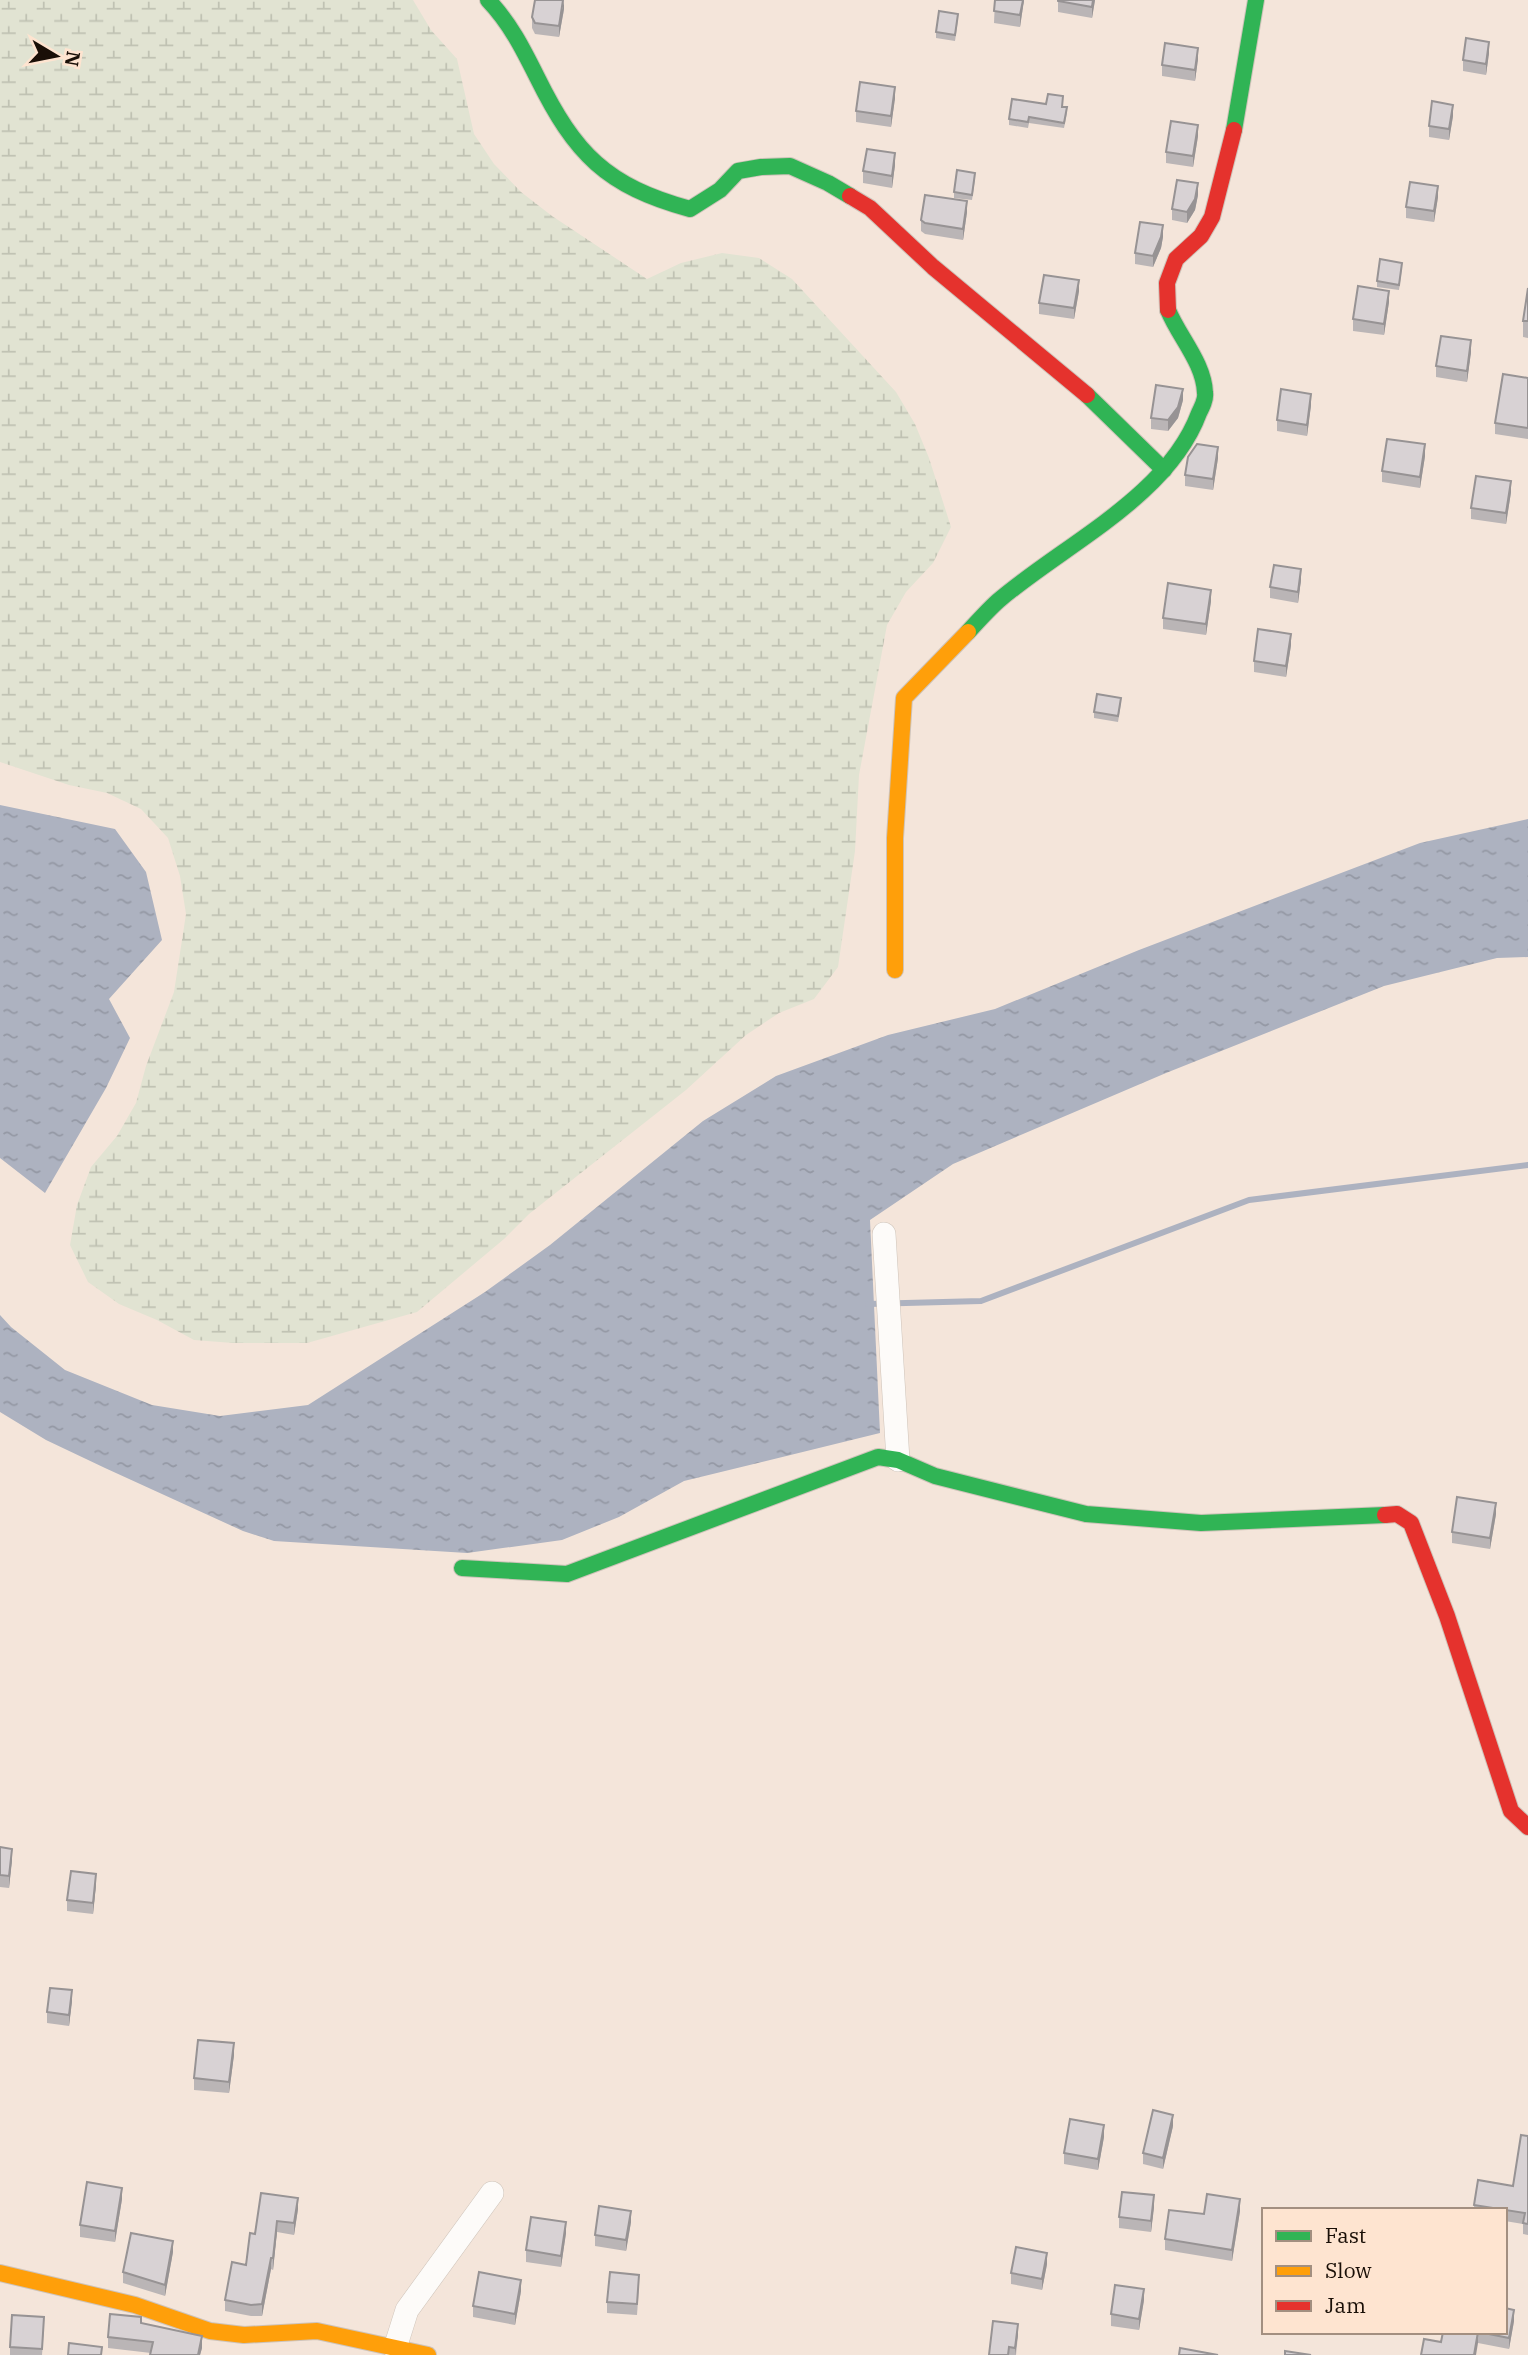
<svg xmlns="http://www.w3.org/2000/svg" width="1528" height="2355" font-family="'IBM Plex Serif',serif">
	<style>
		.wetland { fill: url(#wetland-marsh) }
		.water { fill: url(#water-ripples) }
		.lines { fill: none; stroke-linecap: round; stroke-linejoin: round }
		.stream { stroke: #adb2c0; stroke-width: 6 }
		.street-casing { stroke: #cec3b9; stroke-width: 24 }
		.fast-casing { stroke: #cec3b9; stroke-width: 18 }
		.slow-casing { stroke: #cec3b9; stroke-width: 18 }
		.jam-casing { stroke: #cec3b9; stroke-width: 18 }
		.street { stroke: #fdfbf9; stroke-width: 23 }
		.fast { stroke: #30b455; stroke-width: 16 }
		.slow { stroke: #ff9f0a; stroke-width: 16 }
		.jam { stroke: #e5322d; stroke-width: 16 }
		.wall { fill: #bab5b6 }
		.shaded-wall { fill: #979394 }
		.building { fill: #d8d2d4; stroke: #979394; stroke-width: 2 }
	</style>
	<defs>
		<pattern id="wetland-marsh" width="20" height="14" patternUnits="userSpaceOnUse" patternTransform="scale(1.75)"><rect width="20" height="14" fill="#e1e3d2"/><path d="M1 5h8M5 5V1M11 12h8M15 12V8" fill="none" stroke="#c0c2b3"/></pattern>
		<pattern id="water-ripples" width="26" height="14" patternUnits="userSpaceOnUse" patternTransform="scale(1.75)"><rect width="26" height="14" fill="#adb2c0"/><path d="M2 4q2-2 4 0t4 0M15 11q2-2 4 0t4 0" fill="none" stroke="#9498a4"/></pattern>
	</defs>
	<rect width="100%" height="100%" fill="#f4e5da"/>
	<polygon class="wetland" points="0,0 413,0 431,30 457,59 474,134 494,164 521,192 552,216 647,279 681,263 722,253 759,258 792,279 896,392 915,424 929,458 951,527 933,563 906,592 887,625 859,775 855,851 838,967 814,999 779,1013 746,1035 686,1090 529,1214 504,1239 417,1312 307,1343 233,1343 194,1340 157,1320 119,1304 88,1282 70,1245 77,1205 91,1167 117,1136 136,1103 146,1066 174,992 186,914 180,876 168,838 141,809 107,793 69,785 0,762"/>
	<g class="water">
		<polygon points="0,805 115,829 146,872 162,940 109,999 130,1038 106,1088 45,1193 0,1158"/>
		<polygon points="1528,819 1528,957 1497,958 1384,986 1166,1073 953,1164 870,1220 880,1433 684,1481 619,1517 562,1540 467,1553 274,1541 243,1531 105,1468 46,1440 0,1412 0,1315 11,1327 65,1370 152,1405 220,1416 308,1405 485,1292 550,1245 703,1121 776,1076 888,1035 995,1009 1139,950 1420,843"/>
	</g>
	<g class="lines">
		<polyline class="stream" points="868,1304 981,1301 1249,1200 1528,1165"/>
		<defs>
			<g id="street">
				<polyline points="884,1234 898,1460"/>
				<polyline points="395,2348 407,2310 492,2193"/>
			</g>
			<g id="fast">
				<path d="M 488,0 C 510,23 523,49 537,77 C 575,154 606,186 690,209 L 720,190 L 738,171 L 761,167 L 790,166 L 828,183 L 850,196"/>
				<polyline points="1234,130 1256,0"/>
				<polyline points="1087,395 1164,470"/>
				<path d="M 968,632 C 978,621 988,610 998,601 C 1063,545 1168,497 1199,413 C 1202,407 1206,399 1205,393 C 1204,363 1179,337 1168,310"/>
				<polyline points="462,1568 567,1574 878,1457 898,1460 935,1476 1086,1514 1201,1523 1385,1515"/>
			</g>
			<g id="slow">
				<polyline points="895,970 895,838 904,698 968,632"/>
				<polyline points="0,2273 135,2305 210,2331 244,2335 317,2331 428,2355"/>
			</g>
			<g id="jam">
				<polyline points="850,196 870,208 933,267 1087,395"/>
				<polyline points="1168,310 1167,283 1176,259 1201,236 1212,217 1234,130"/>
				<polyline points="1385,1515 1397,1514 1411,1523 1447,1616 1511,1811 1528,1827"/>
			</g>
		</defs>
		<use href="#street" class="street-casing"/>
		<use href="#fast" class="fast-casing"/>
		<use href="#slow" class="slow-casing"/>
		<use href="#jam" class="jam-casing"/>
		<use href="#street" class="street"/>
		<use href="#fast" class="fast"/>
		<use href="#slow" class="slow"/>
		<use href="#jam" class="jam"/>
	</g>
	<g class="wall">
		<polygon points="995,0 1024,0 1020,27 994,23"/>
		<polygon points="1058,0 1095,0 1092,18 1058,12"/>
		<polygon points="564,9 559,37 535,34 532,28 532,17"/>
		<polygon points="958,20 955,41 936,38 936,32"/>
		<polygon points="1489,53 1486,75 1463,71 1463,60"/>
		<polygon points="1198,59 1195,81 1162,76 1162,65"/>
		<polygon points="895,98 891,127 856,122 856,111"/>
		<polygon points="1063,101 1063,107 1067,113 1064,128 1029,123 1028,128 1009,125 1009,119 1046,104"/>
		<polygon points="1453,116 1449,140 1429,137 1429,126"/>
		<polygon points="1198,136 1193,167 1166,163 1166,152"/>
		<polygon points="895,165 892,188 863,183 863,171"/>
		<polygon points="975,179 972,200 954,198 954,192"/>
		<polygon points="1198,195 1195,210 1187,223 1172,220 1172,209"/>
		<polygon points="1438,197 1434,222 1406,218 1406,207"/>
		<polygon points="967,212 963,240 925,234 921,231 921,220"/>
		<polygon points="1163,237 1161,248 1153,267 1135,264 1135,253"/>
		<polygon points="1402,268 1399,290 1377,287 1377,281"/>
		<polygon points="1528,288 1528,338 1523,337 1523,321"/>
		<polygon points="1079,291 1074,319 1039,314 1039,303"/>
		<polygon points="1389,302 1384,335 1353,331 1353,319"/>
		<polygon points="1471,352 1467,382 1436,377 1436,366"/>
		<polygon points="1528,378 1528,439 1495,434 1495,423"/>
		<polygon points="1183,400 1178,418 1168,431 1151,429 1151,418"/>
		<polygon points="1311,405 1307,436 1277,431 1277,420"/>
		<polygon points="1425,456 1420,488 1382,482 1382,471"/>
		<polygon points="1218,458 1213,490 1185,486 1185,475"/>
		<polygon points="1511,492 1506,524 1471,519 1471,508"/>
		<polygon points="1301,580 1298,603 1270,598 1270,587"/>
		<polygon points="1211,601 1206,635 1163,629 1163,618"/>
		<polygon points="1291,645 1286,677 1254,672 1254,661"/>
		<polygon points="1121,703 1118,722 1094,718 1094,712"/>
		<polygon points="1496,1514 1490,1549 1452,1543 1452,1532"/>
		<polygon points="0,1847 12,1860 9,1888 0,1887"/>
		<polygon points="96,1885 93,1914 67,1911 67,1900"/>
		<polygon points="72,2001 69,2026 47,2023 47,2012"/>
		<polygon points="234,2055 229,2093 194,2090 194,2078"/>
		<polygon points="1173,2126 1163,2169 1143,2164 1143,2153"/>
		<polygon points="1528,2136 1528,2235 1523,2234 1523,2224 1505,2221 1505,2210 1474,2210 1474,2205 1513,2186"/>
		<polygon points="1104,2137 1098,2170 1064,2164 1064,2153"/>
		<polygon points="122,2199 115,2242 80,2237 80,2225"/>
		<polygon points="1154,2207 1151,2232 1119,2228 1119,2217"/>
		<polygon points="298,2209 294,2235 277,2232 273,2270 271,2269 262,2316 251,2316 225,2311 225,2300 246,2265 255,2234"/>
		<polygon points="1240,2211 1232,2261 1165,2250 1165,2239 1204,2214"/>
		<polygon points="631,2222 626,2251 595,2246 595,2235"/>
		<polygon points="566,2233 561,2267 526,2262 526,2250"/>
		<polygon points="173,2252 165,2296 123,2283 123,2272"/>
		<polygon points="1047,2264 1042,2290 1011,2284 1011,2273"/>
		<polygon points="639,2286 637,2315 607,2313 607,2302"/>
		<polygon points="521,2291 515,2325 473,2317 473,2306"/>
		<polygon points="1144,2300 1139,2330 1111,2326 1111,2314"/>
		<polygon points="1514,2321 1509,2349 1478,2343 1441,2342"/>
		<polygon points="141,2323 202,2348 200,2355 150,2355 151,2353 108,2348 108,2337"/>
		<polygon points="44,2328 42,2355 10,2355 10,2347"/>
		<polygon points="1018,2335 1016,2355 989,2355"/>
	</g>
	<g class="shaded-wall">
		<polygon points="564,0 564,9 559,37 559,26"/>
		<polygon points="1023,0 1024,0 1020,27 1020,15"/>
		<polygon points="1093,0 1095,0 1092,18 1092,7"/>
		<polygon points="1489,42 1489,53 1486,75 1486,64"/>
		<polygon points="1198,48 1198,59 1195,81 1195,70"/>
		<polygon points="895,87 895,98 891,127 891,116"/>
		<polygon points="1453,105 1453,116 1449,140 1449,129"/>
		<polygon points="1198,125 1198,136 1193,167 1193,156"/>
		<polygon points="895,153 895,165 892,188 892,176"/>
		<polygon points="1198,183 1198,195 1195,210 1187,223 1187,212"/>
		<polygon points="1438,186 1438,197 1434,222 1434,211"/>
		<polygon points="967,201 967,212 963,240 963,229"/>
		<polygon points="1163,225 1163,237 1161,248 1153,267 1153,256"/>
		<polygon points="1079,280 1079,291 1074,319 1074,308"/>
		<polygon points="1389,291 1389,302 1384,335 1384,324"/>
		<polygon points="1471,340 1471,352 1467,382 1467,371"/>
		<polygon points="1183,389 1183,400 1178,418 1168,431 1168,420"/>
		<polygon points="1311,394 1311,405 1307,436 1307,425"/>
		<polygon points="1425,444 1425,456 1420,488 1420,477"/>
		<polygon points="1218,447 1218,458 1213,490 1213,479"/>
		<polygon points="1511,481 1511,492 1506,524 1506,513"/>
		<polygon points="1301,569 1301,580 1298,603 1298,592"/>
		<polygon points="1211,590 1211,601 1206,635 1206,624"/>
		<polygon points="1291,634 1291,645 1286,677 1286,666"/>
		<polygon points="1496,1503 1496,1514 1490,1549 1490,1538"/>
		<polygon points="12,1849 12,1860 9,1888 9,1876"/>
		<polygon points="96,1874 96,1885 93,1914 93,1903"/>
		<polygon points="72,1990 72,2001 69,2026 69,2015"/>
		<polygon points="234,2043 234,2055 229,2093 229,2082"/>
		<polygon points="1173,2115 1173,2126 1163,2169 1163,2158"/>
		<polygon points="1104,2125 1104,2137 1098,2170 1098,2159"/>
		<polygon points="122,2188 122,2199 115,2242 115,2231"/>
		<polygon points="1154,2195 1154,2207 1151,2232 1151,2221"/>
		<polygon points="298,2198 298,2209 294,2235 294,2223"/>
		<polygon points="1240,2199 1240,2211 1232,2261 1232,2250"/>
		<polygon points="631,2211 631,2222 626,2251 626,2240"/>
		<polygon points="277,2221 277,2232 273,2270 273,2258"/>
		<polygon points="566,2222 566,2233 561,2267 561,2256"/>
		<polygon points="173,2241 173,2252 165,2296 165,2285"/>
		<polygon points="1047,2253 1047,2264 1042,2290 1042,2279"/>
		<polygon points="271,2258 271,2269 262,2316 262,2304"/>
		<polygon points="521,2280 521,2291 515,2325 515,2314"/>
		<polygon points="1144,2289 1144,2300 1139,2330 1139,2319"/>
		<polygon points="1514,2310 1514,2321 1509,2349 1509,2338"/>
		<polygon points="1018,2324 1018,2335 1015,2355 1015,2348"/>
		<polygon points="1478,2332 1478,2343 1476,2355 1474,2355"/>
		<polygon points="202,2336 202,2348 200,2355 198,2355"/>
	</g>
	<g class="building">
		<polygon points="535,0 563,0 559,26 535,23 532,17"/>
		<polygon points="995,0 1023,0 1020,15 994,11"/>
		<polygon points="1058,0 1093,0 1092,7 1058,1"/>
		<polygon points="939,11 958,14 955,35 936,32"/>
		<polygon points="1466,38 1489,42 1486,64 1463,60"/>
		<polygon points="1165,43 1198,48 1195,70 1162,65"/>
		<polygon points="860,82 895,87 891,116 856,111"/>
		<polygon points="1048,94 1063,96 1062,107 1067,107 1064,123 1029,117 1028,122 1009,119 1012,99 1046,104"/>
		<polygon points="1432,101 1453,105 1449,129 1429,126"/>
		<polygon points="1171,121 1198,125 1193,156 1166,152"/>
		<polygon points="867,149 895,153 892,176 863,171"/>
		<polygon points="957,170 975,173 972,195 954,192"/>
		<polygon points="1177,180 1198,183 1195,199 1187,212 1172,209"/>
		<polygon points="1410,182 1438,186 1434,211 1406,207"/>
		<polygon points="925,195 967,201 963,229 925,223 921,220"/>
		<polygon points="1140,222 1163,225 1161,237 1153,256 1135,253"/>
		<polygon points="1380,259 1402,263 1399,285 1377,281"/>
		<polygon points="1044,275 1079,280 1074,308 1039,303"/>
		<polygon points="1358,286 1389,291 1384,324 1353,319"/>
		<polygon points="1528,288 1528,321 1523,321"/>
		<polygon points="1441,336 1471,340 1467,371 1436,366"/>
		<polygon points="1503,374 1528,378 1528,428 1495,423"/>
		<polygon points="1156,385 1183,389 1178,407 1168,420 1151,418"/>
		<polygon points="1281,389 1311,394 1307,425 1277,420"/>
		<polygon points="1387,439 1425,444 1420,477 1382,471"/>
		<polygon points="1197,444 1218,447 1213,479 1185,475 1188,457"/>
		<polygon points="1476,476 1511,481 1506,513 1471,508"/>
		<polygon points="1274,565 1301,569 1298,592 1270,587"/>
		<polygon points="1168,583 1211,590 1206,624 1163,618"/>
		<polygon points="1258,629 1291,634 1286,666 1254,661"/>
		<polygon points="1097,694 1121,698 1118,716 1094,712"/>
		<polygon points="1457,1497 1496,1503 1490,1538 1452,1532"/>
		<polygon points="0,1847 12,1849 9,1876 0,1875"/>
		<polygon points="71,1871 96,1874 93,1903 67,1900"/>
		<polygon points="50,1988 72,1990 69,2015 47,2012"/>
		<polygon points="198,2040 234,2043 229,2082 194,2078"/>
		<polygon points="1153,2110 1173,2115 1163,2158 1143,2153"/>
		<polygon points="1070,2119 1104,2125 1098,2159 1064,2153"/>
		<polygon points="1521,2135 1528,2136 1528,2224 1523,2223 1525,2213 1474,2205 1478,2180 1513,2186"/>
		<polygon points="87,2182 122,2188 115,2231 80,2225"/>
		<polygon points="1122,2192 1154,2195 1151,2221 1119,2217"/>
		<polygon points="261,2193 298,2198 294,2223 277,2221 273,2258 271,2258 262,2304 251,2305 225,2300 232,2262 246,2265 250,2233 255,2234"/>
		<polygon points="1207,2194 1240,2199 1232,2250 1165,2239 1169,2210 1204,2214"/>
		<polygon points="599,2206 631,2211 626,2240 595,2235"/>
		<polygon points="531,2217 566,2222 561,2256 526,2250"/>
		<polygon points="131,2233 173,2241 165,2285 123,2272"/>
		<polygon points="1016,2247 1047,2253 1042,2279 1011,2273"/>
		<polygon points="479,2272 521,2280 515,2314 473,2306"/>
		<polygon points="610,2272 639,2275 637,2304 607,2302"/>
		<polygon points="1115,2285 1144,2289 1139,2319 1111,2314"/>
		<polygon points="1505,2308 1514,2310 1509,2338 1479,2332 1505,2332"/>
		<polygon points="110,2314 141,2317 141,2323 202,2336 198,2355 150,2355 153,2342 108,2337"/>
		<polygon points="12,2315 44,2317 42,2349 10,2347"/>
		<polygon points="993,2321 1018,2324 1015,2348 1009,2347 1008,2355 989,2355"/>
		<polygon points="1443,2332 1478,2332 1474,2355 1421,2355 1424,2339 1441,2342"/>
		<polygon points="69,2343 102,2347 101,2355 68,2355"/>
		<polygon points="1180,2348 1218,2355 1179,2355"/>
		<polygon points="1285,2351 1311,2355 1285,2355"/>
	</g>
	<rect x="1262" y="2208" width="245" height="126" fill="#fee4d0" stroke="#a38f80" stroke-width="2"/>
	<rect x="1276" y="2231" width="35" height="10" fill="#30b455" stroke="#a38f80" stroke-width="2"/>
	<text x="1325" y="2243" font-size="21" fill="#1a0f07">Fast</text>
	<rect x="1276" y="2266" width="35" height="10" fill="#ff9f0a" stroke="#a38f80" stroke-width="2"/>
	<text x="1325" y="2278" font-size="21" fill="#1a0f07">Slow</text>
	<rect x="1276" y="2301" width="35" height="10" fill="#e5322d" stroke="#a38f80" stroke-width="2"/>
	<text x="1325" y="2313" font-size="21" fill="#1a0f07">Jam</text>
	<g transform="translate(56 56) rotate(100)" stroke="#fee4d0" stroke-width="5" paint-order="stroke">
	<path d="M0-5L12 26L0 18L-12 26Z" fill="#1a0f07"/>
	<text y="-10" font-size="19" font-weight="bold" text-anchor="middle" fill="#1a0f07">N</text>
	</g>
</svg>
